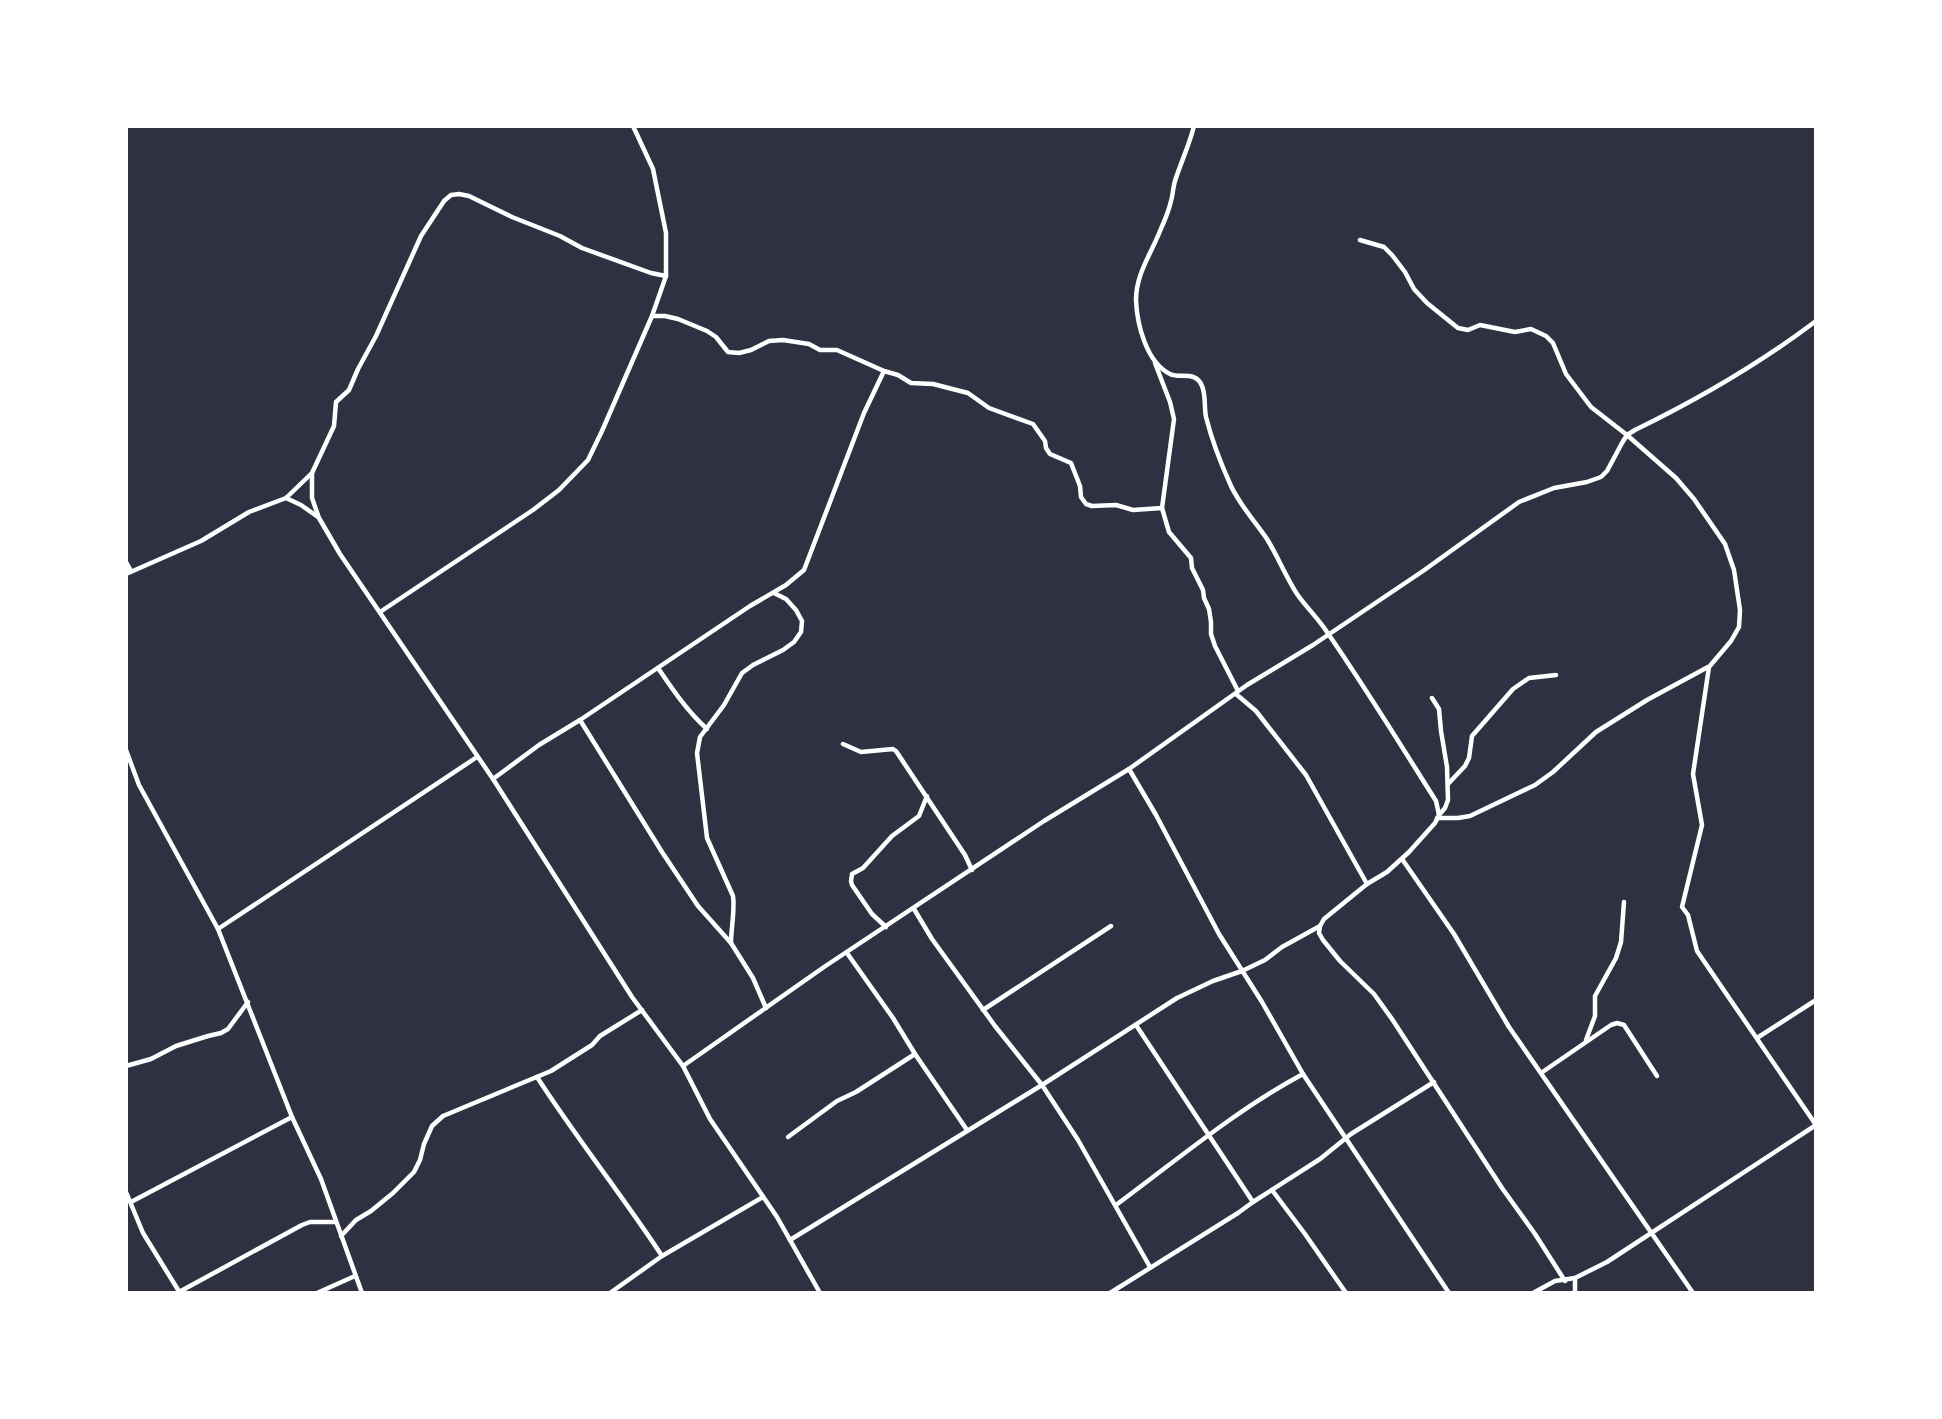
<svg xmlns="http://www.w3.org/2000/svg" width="1942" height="1419" font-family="'Nunito Sans',sans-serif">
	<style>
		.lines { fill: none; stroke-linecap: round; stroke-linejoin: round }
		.minor { stroke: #fff; stroke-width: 4.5 }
	</style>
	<rect width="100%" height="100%" fill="#2d3142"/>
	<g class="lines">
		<g class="minor">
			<path d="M 1194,126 C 1189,146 1181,162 1175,181 C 1173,187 1173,195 1171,201 C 1169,211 1164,222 1160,231 C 1151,254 1136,274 1136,300 C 1137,324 1146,362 1170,374 C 1180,379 1196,370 1202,386 C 1206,395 1204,407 1206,417 C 1212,441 1221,464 1231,486 C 1241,507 1255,521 1267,539 C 1278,557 1286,577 1297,594 C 1306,607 1318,618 1327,632 C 1365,687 1400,744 1436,801 L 1439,815 L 1435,823 L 1409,852 L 1387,872 L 1367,884 L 1324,919 L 1320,926 L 1319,933 L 1323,940 L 1340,961 L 1374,994 L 1392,1019 L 1502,1188 L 1535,1234 L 1565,1281"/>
			<polyline points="1360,240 1384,247 1392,255 1405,272 1414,289 1427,303 1458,328 1468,330 1480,325 1515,332 1531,329 1546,336 1553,343 1566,374 1591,407 1627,435 1676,478 1694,499 1725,544 1734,570 1740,610 1739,627 1731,641 1709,667 1693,774 1702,825 1682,907 1688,915 1697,951 1816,1125"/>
			<polyline points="652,316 665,316 678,319 707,331 716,337 728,352 739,353 751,350 769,341 783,340 809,344 820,350 837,350 884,371 898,375 911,383 933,384 968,393 989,408 1033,424 1045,441 1046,448 1050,454 1071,463 1080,486 1081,497 1086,504 1092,506 1116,505 1133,510 1162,508"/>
			<polyline points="1155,363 1170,402 1174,419 1162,508 1169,532 1191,558 1192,568 1203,590 1204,598 1209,609 1211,622 1211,634 1215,646 1238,691"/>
			<polyline points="312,473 312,498 319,518 340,554 493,779 632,997 683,1066 710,1119 777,1217 820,1293"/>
			<polyline points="286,498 301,505 318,517"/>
			<polyline points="126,562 131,571"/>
			<polyline points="126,574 201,541 249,512 286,498 312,473 334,426 336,402 349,390 358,369 376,336 421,236 444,201 451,195 459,194 469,196 512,217 560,236 582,248 651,273 666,276"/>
			<polyline points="380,612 533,510 559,490 588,460 602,431 652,316 666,276 666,233 653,169 633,126"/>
			<path d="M 658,668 C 673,690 687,711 707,729"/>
			<polyline points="1236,694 1256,711 1306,775 1367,884"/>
			<polyline points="1432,698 1439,709 1441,731 1447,767 1448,800 1445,808 1439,815"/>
			<polyline points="580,720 662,852 698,906 731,943 753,978 766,1008"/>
			<polyline points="843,744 861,752 893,749 896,751 965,855 972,870"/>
			<polyline points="126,750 139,785 218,929 292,1117 321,1179 362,1293"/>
			<polyline points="1129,769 1156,815 1219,934 1262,1002 1303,1074 1449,1293"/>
			<polyline points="493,779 539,745 580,720 750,606 786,585 804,570 864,413 884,371"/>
			<polyline points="1448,784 1465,766 1469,758 1472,736 1513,689 1529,678 1556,675"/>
			<polyline points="1437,818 1458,818 1470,816 1535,785 1553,772 1596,732 1647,700 1708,667"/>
			<polyline points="1402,859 1454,934 1509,1027 1693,1293"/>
			<polyline points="914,909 932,939 995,1026 1042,1085 1078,1140 1150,1267"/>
			<polyline points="886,927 872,914 852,885 851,881 852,874 863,868 892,836 919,816 927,796"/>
			<polyline points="218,929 477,757"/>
			<path d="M 731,943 C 731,929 735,910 733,896 L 707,838 L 697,753 L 700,737 L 724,705 L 742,673 L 753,665 L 783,650 L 794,642 L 801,632 L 802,621 L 796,610 L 786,599 L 774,593"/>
			<polyline points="847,953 893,1018 915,1054 967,1130"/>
			<polyline points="983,1010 1111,926"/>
			<polyline points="1136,1025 1253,1202"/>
			<polyline points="1757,1038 1816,1000"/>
			<polyline points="1586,1040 1595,1016 1595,996 1616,958 1621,942 1624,902"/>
			<polyline points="126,1066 151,1059 176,1046 208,1036 221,1033 228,1029 248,1002"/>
			<path d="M 683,1066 L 824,967 L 1044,821 L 1129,769 L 1247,685 L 1313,645 L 1423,571 L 1519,502 L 1554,488 L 1587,482 L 1601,477 L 1607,471 L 1622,443 L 1627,435 L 1635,430 C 1699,399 1759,364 1816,321"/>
			<polyline points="1541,1073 1611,1025 1617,1023 1624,1025 1657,1076"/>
			<path d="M 537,1077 C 577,1139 622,1195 662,1256"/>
			<polyline points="788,1137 837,1101 856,1092 915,1054"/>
			<polyline points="1272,1190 1305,1234 1346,1293"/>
			<polyline points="126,1192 143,1233 180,1293"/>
			<polyline points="131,1202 292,1117"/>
			<path d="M 1116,1205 C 1177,1160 1236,1110 1303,1074"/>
			<polyline points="341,1236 356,1220 371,1211 393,1193 414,1172 420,1160 424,1144 432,1126 443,1116 551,1071 592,1045 600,1036 642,1010"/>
			<polyline points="790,1240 1042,1085 1177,998 1213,981 1242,971 1265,960 1282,947 1320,926"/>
			<polyline points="1575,1278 1575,1293"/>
			<polyline points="179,1292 302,1225 310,1222 336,1222"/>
			<polyline points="317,1293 355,1276"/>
			<polyline points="610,1293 662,1256 763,1197"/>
			<polyline points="1110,1293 1238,1213 1253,1202 1320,1159 1351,1134 1434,1082"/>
			<polyline points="1533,1293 1555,1281 1575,1278 1607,1262 1816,1125"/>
		</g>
	</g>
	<rect width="1942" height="1419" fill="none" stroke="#ffffff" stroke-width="256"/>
</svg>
